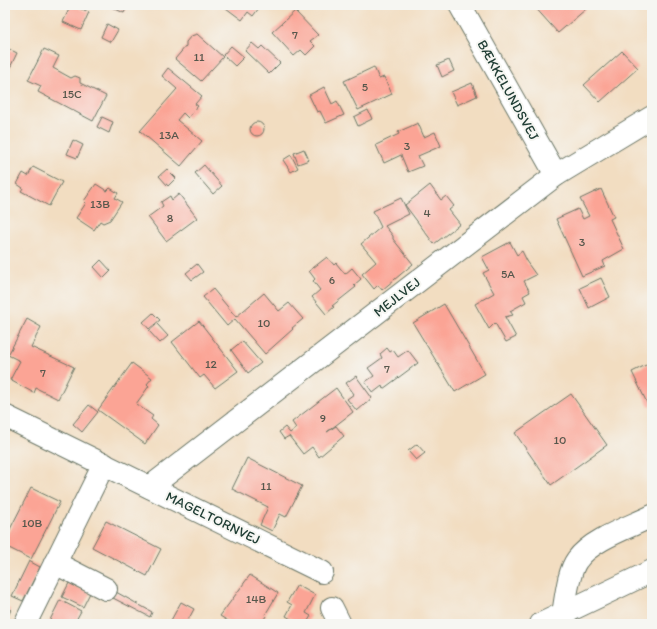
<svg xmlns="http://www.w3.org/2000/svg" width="657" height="629" font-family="Itim,sans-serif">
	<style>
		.building { fill: #fba495 }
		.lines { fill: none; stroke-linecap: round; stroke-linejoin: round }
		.minor-casing { stroke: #697565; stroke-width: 24 }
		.minor { stroke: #fff; stroke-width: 22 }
		.labels { text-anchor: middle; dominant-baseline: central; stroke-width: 4; stroke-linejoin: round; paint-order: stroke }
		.number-label { font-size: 12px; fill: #56574c }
		.street-label { font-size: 14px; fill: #1f3d34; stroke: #f6f6f2 }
	</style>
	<rect width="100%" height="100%" fill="#f6f6f2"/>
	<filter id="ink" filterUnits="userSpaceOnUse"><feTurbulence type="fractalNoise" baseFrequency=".025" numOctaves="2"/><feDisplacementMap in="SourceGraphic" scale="8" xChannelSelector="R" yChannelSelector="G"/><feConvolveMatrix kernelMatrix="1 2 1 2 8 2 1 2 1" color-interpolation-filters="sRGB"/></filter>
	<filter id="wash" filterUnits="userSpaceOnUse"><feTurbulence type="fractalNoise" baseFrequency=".012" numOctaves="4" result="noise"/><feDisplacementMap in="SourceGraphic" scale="16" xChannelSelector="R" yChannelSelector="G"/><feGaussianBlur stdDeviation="0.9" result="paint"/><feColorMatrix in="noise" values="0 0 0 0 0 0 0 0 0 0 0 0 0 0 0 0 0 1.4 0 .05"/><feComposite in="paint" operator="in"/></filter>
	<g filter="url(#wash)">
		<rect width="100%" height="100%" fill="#f2ddc1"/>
		<g id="blocks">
			<g class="building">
				<polygon points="71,5 89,12 81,30 63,22"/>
				<polygon points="107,5 128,5 124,13"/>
				<polygon points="222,5 254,5 259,8 253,16 248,12 242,20"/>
				<polygon points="533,5 583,5 586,9 558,33"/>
				<polygon points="295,11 318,35 310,41 315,46 306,55 301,50 294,56 272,32"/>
				<polygon points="107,24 118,30 111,42 101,37"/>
				<polygon points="197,34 223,57 201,81 175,59 186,46 186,42 191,36"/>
				<polygon points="252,43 259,49 262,46 280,63 269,74 245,51"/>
				<polygon points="231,46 244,57 235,66 223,55"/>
				<polygon points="5,47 17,53 5,78"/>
				<polygon points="44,49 59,56 53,68 71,78 75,76 80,78 80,83 106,96 93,121 38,92 41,86 28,80"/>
				<polygon points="622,51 638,68 600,102 584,85"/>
				<polygon points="449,60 454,71 442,77 437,65"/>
				<polygon points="374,67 379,79 384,77 392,94 358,110 344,81"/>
				<polygon points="168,68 202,96 195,104 198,106 188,118 183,113 177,120 202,141 181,166 140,131 177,89 162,76"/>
				<polygon points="472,83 477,96 457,105 451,92"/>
				<polygon points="324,87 332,104 337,101 344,115 326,123 320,111 317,112 309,95"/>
				<polygon points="368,110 372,119 358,126 354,117"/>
				<polygon points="102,117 113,122 109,133 97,127"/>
				<circle cx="257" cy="129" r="7"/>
				<polygon points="418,123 424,137 435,132 441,146 418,156 423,166 408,172 401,155 384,163 376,145 399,134 398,132"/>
				<polygon points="73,140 83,145 77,158 67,154"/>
				<polygon points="304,149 309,160 298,164 294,153"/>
				<polygon points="291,155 298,168 291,172 283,160"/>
				<polygon points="204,165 222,186 213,194 195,173"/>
				<polygon points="33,167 62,182 49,206 21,191 23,188 17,184 23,173 28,176"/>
				<polygon points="167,169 176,178 168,186 159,176"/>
				<polygon points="96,184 107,191 110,188 118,193 115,198 122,202 110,220 103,223 100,221 94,230 76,218 86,203 84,201"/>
				<polygon points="430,185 441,200 446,196 454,206 449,210 460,224 434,244 405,205"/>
				<polygon points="601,189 614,217 610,219 624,249 603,261 605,266 582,276 556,219 578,209 583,219 589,216 580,199"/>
				<polygon points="179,194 197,218 166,241 148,217 163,206 161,202 170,196 172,200"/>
				<polygon points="401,198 409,214 385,226 393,236 393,239 413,264 382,290 378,285 374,289 362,274 376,262 361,244 381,227 373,211"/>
				<polygon points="510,242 517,255 522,251 527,261 526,261 536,275 524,281 530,292 523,296 526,302 510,311 513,315 505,317 516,337 506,342 495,323 489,329 475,304 494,293 483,273 489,270 482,257"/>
				<polygon points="327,257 334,265 336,263 345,274 352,268 361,279 354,285 356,287 332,306 334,307 326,314 312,297 320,290 313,281 315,279 309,271"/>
				<polygon points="101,260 111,271 104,278 94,267"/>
				<polygon points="197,264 203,272 192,280 186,273"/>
				<polygon points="601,278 610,297 589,308 580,288"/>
				<polygon points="213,289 236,317 264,293 279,311 289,303 303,319 292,328 293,329 265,354 235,319 227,326 203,297"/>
				<polygon points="444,304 485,374 455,392 413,323"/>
				<polygon points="153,313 160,320 149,329 143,322"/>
				<polygon points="27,319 41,327 31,347 74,367 58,399 36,388 34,393 10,380 20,361 8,355"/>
				<polygon points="199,321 238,371 215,388 204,375 200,378 172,342"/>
				<polygon points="157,324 168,336 160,343 149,331"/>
				<polygon points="242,341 261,363 248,373 231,350"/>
				<polygon points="387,348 390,352 393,350 398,357 408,350 418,363 383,389 382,386 373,393 365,382 374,376 368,368 382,358 380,354"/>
				<polygon points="652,362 652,406 649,407 632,372"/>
				<polygon points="132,363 152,378 147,384 149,386 136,404 153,416 151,419 158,425 145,444 98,410"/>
				<polygon points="356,376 372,398 357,411 347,399 354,394 346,383"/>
				<polygon points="336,388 353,412 327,432 336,426 344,436 319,457 312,447 303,454 289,436 284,439 279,432 285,427 290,433 296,428 292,422"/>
				<polygon points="571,394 607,445 551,485 515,433"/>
				<polygon points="89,405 98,412 82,432 73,424"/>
				<polygon points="417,444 425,453 416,460 408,451"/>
				<polygon points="247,458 302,486 286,517 280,514 272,531 260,525 268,507 232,489"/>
				<polygon points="31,488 60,502 31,559 5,546 5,539"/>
				<polygon points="106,521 161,549 147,576 92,547"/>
				<polygon points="29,561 40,567 23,601 12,596"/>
				<polygon points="250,575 278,593 265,615 266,616 261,624 255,624 251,622 249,624 233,624 220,616"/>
				<polygon points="69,583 90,593 83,607 62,597"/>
				<polygon points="297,585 315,595 306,613 311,616 306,624 294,624 296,622 286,616 292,605 287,602"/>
				<polygon points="116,592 152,612 150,617 113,598"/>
				<polygon points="60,600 81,611 74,624 48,624"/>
				<polygon points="181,602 194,609 186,624 169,624"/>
				<polygon points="5,607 11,610 5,621"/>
			</g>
		</g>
	</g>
	<g filter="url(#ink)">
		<use href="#blocks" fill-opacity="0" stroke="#697565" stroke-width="1"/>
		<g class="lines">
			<defs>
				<g id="minor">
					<polyline points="460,5 556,175"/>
					<polyline points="5,416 322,572"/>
					<polyline points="150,487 556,175 652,117"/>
					<polyline points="55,563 106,589"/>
					<polyline points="332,608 340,624"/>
					<path d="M 563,614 C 566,598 568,572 577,560 C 592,539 630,527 652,516"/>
					<polyline points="25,624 104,464"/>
					<polyline points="541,624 652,571"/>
				</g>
			</defs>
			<use href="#minor" class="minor-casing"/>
			<use href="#minor" class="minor"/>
		</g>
	</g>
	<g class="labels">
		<g class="number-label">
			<text x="295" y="35">7</text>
			<text x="199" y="57">11</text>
			<text x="365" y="87">5</text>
			<text x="72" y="94">15C</text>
			<text x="169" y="135">13A</text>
			<text x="407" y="146">3</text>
			<text x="100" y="204">13B</text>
			<text x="427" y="213">4</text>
			<text x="170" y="218">8</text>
			<text x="582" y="242">3</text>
			<text x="508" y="274">5A</text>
			<text x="332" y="280">6</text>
			<text x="264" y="323">10</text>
			<text x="211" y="364">12</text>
			<text x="387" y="369">7</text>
			<text x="43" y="373">7</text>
			<text x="323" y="418">9</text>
			<text x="560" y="440">10</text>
			<text x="266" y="486">11</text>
			<text x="32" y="523">10B</text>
			<text x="256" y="599">14B</text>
		</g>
		<g class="street-label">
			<text transform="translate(508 90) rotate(61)">BÆKKELUNDSVEJ</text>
			<text transform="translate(397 297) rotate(-38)">MEJLVEJ</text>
			<text transform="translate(213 518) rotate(26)">MAGELTORNVEJ</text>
		</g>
	</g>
	<rect width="657" height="629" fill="none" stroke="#f6f6f2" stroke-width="20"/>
</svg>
